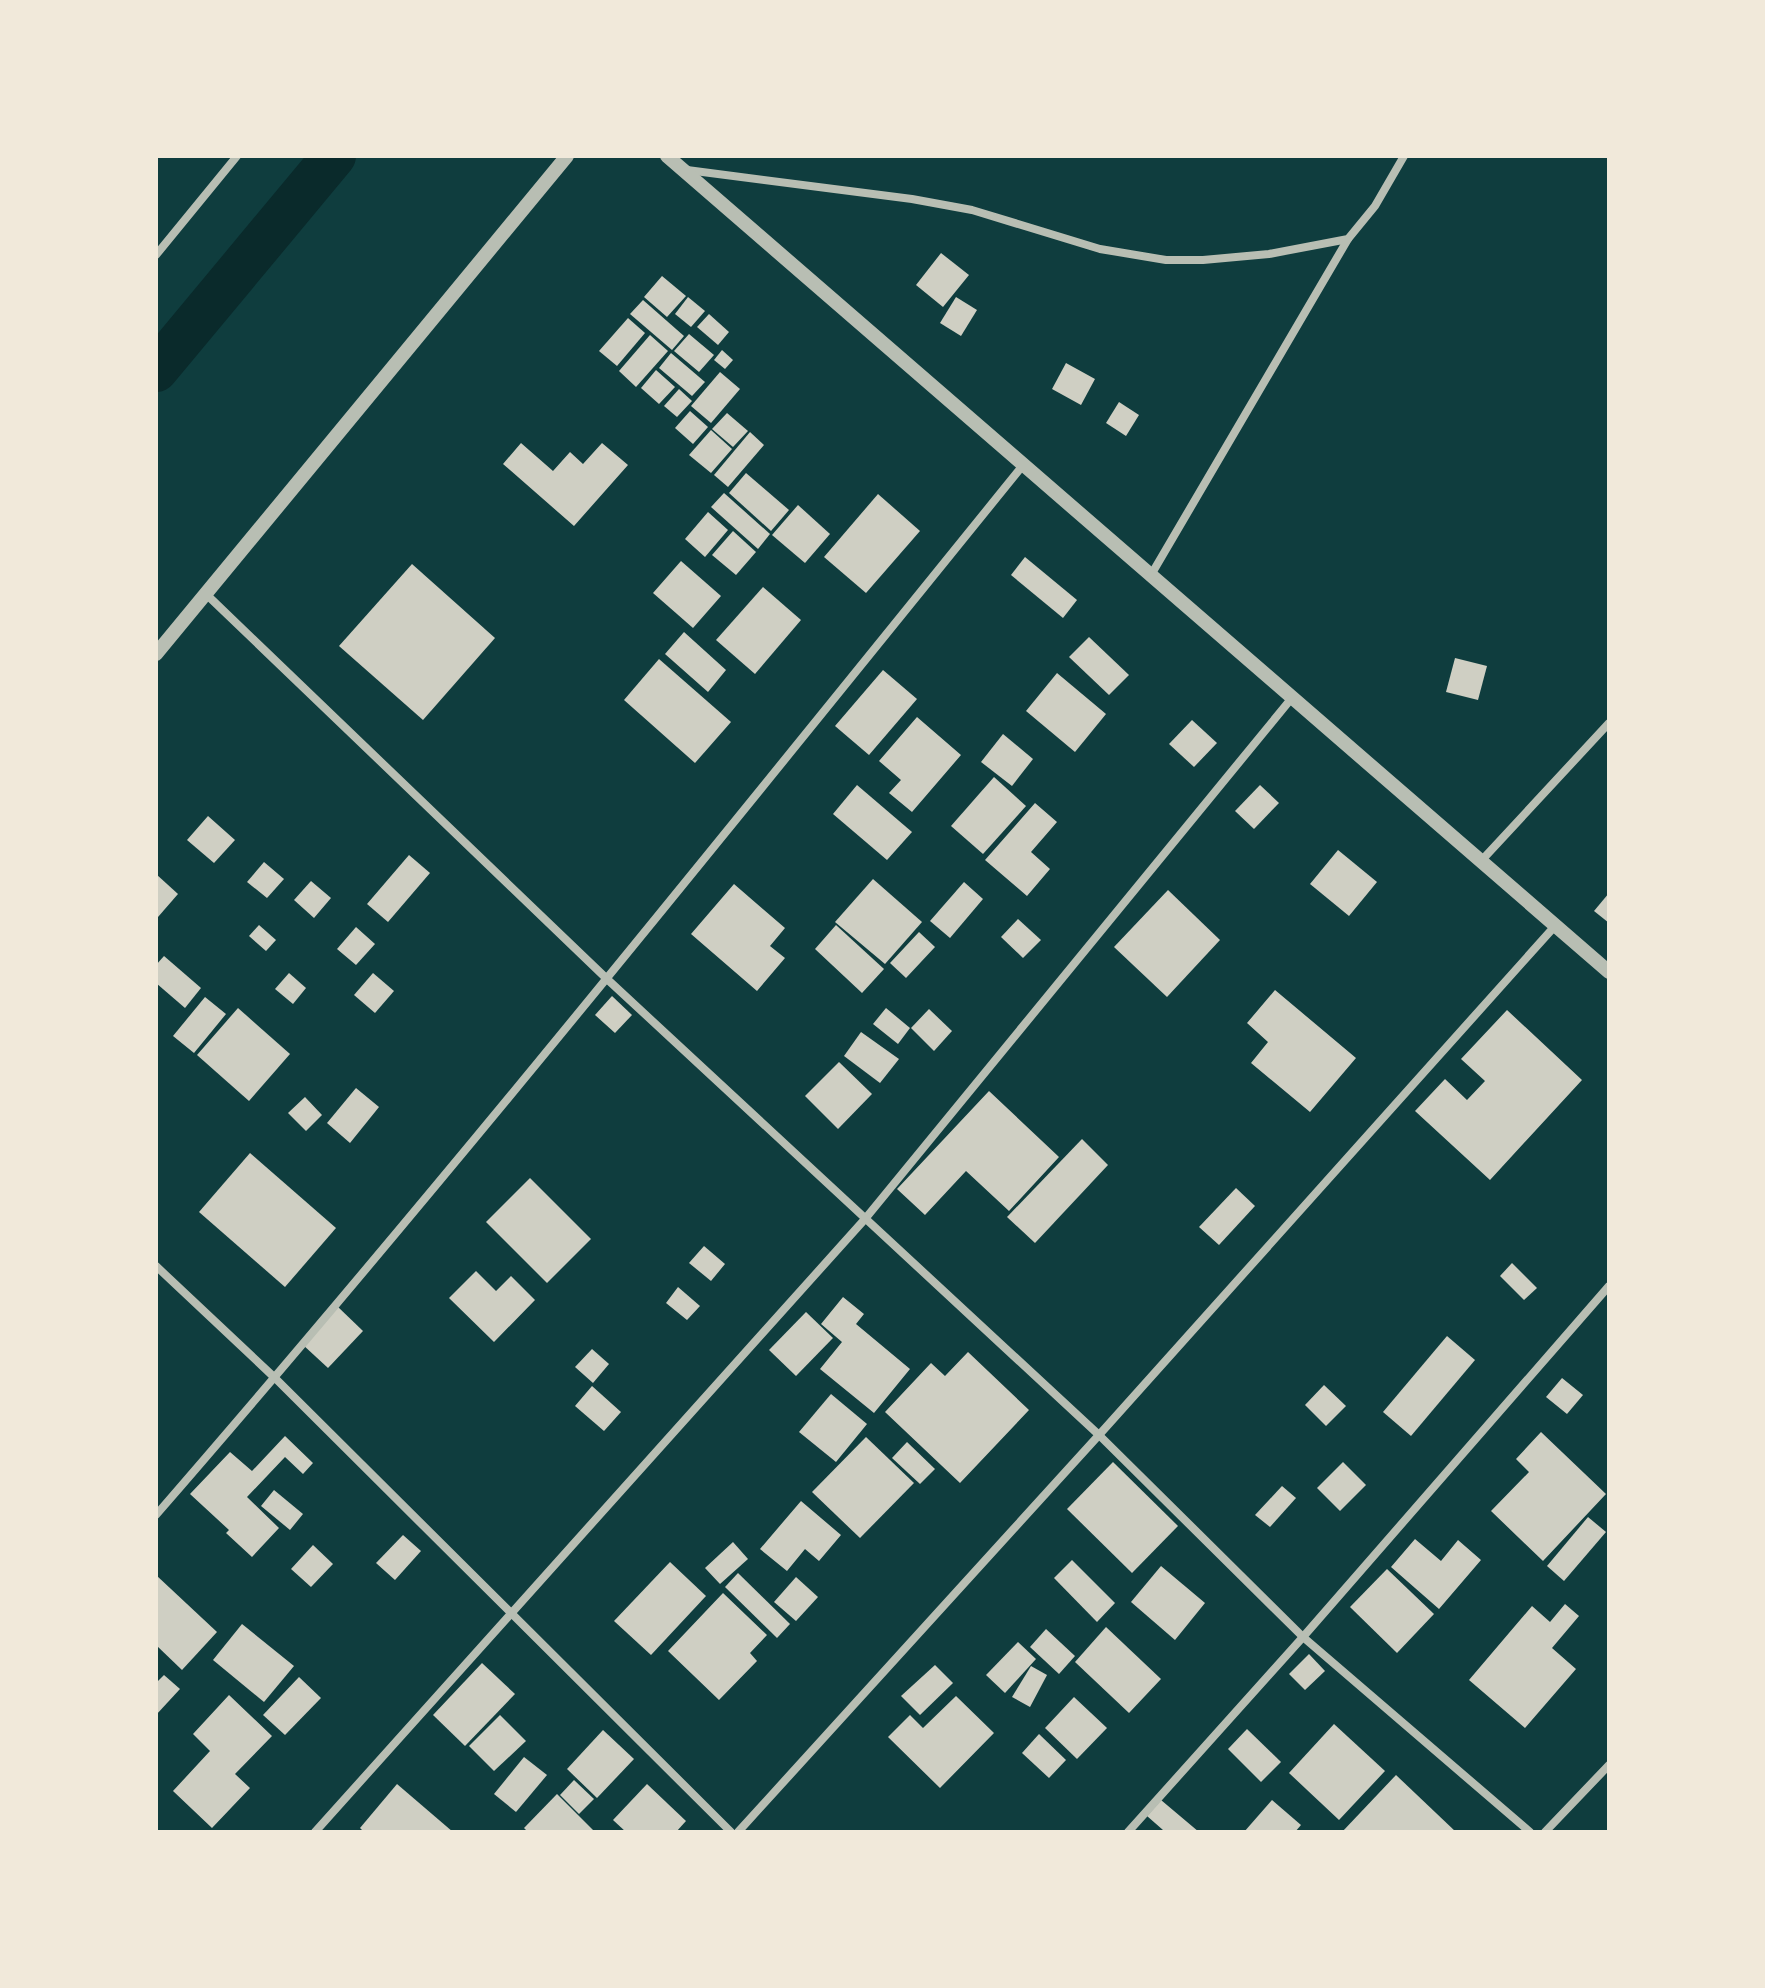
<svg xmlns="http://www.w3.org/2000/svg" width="1765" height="1988" font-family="Jost,sans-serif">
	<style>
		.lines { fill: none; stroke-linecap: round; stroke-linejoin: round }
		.canal { stroke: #0a2a2b; stroke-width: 44 }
		.building { fill: #cfcfc3 }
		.minor { stroke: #b8beb3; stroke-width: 8 }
		.tertiary { stroke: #b8beb3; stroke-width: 14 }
	</style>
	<rect width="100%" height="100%" fill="#0f3d3e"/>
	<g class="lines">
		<polyline class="canal" points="156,370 334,156"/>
	</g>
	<g class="building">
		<polygon points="941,253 969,275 943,307 916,285"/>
		<polygon points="662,276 686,296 667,317 644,297"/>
		<polygon points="688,297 705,311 691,327 675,314"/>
		<polygon points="956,297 977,310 961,336 940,323"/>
		<polygon points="643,300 684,336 672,350 630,314"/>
		<polygon points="709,314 729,332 718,345 697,327"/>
		<polygon points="628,318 645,333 617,366 599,351"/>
		<polygon points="689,334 714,355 699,372 674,351"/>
		<polygon points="650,335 668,351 636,387 619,371"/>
		<polygon points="722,350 733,360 725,369 714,360"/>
		<polygon points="671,353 705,382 692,396 659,368"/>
		<polygon points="1066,363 1095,379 1081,405 1052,389"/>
		<polygon points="656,370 675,387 659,404 641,388"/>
		<polygon points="720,372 740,389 711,423 691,406"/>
		<polygon points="679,389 692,401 677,417 664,406"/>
		<polygon points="1119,402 1139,415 1126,436 1106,423"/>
		<polygon points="690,411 708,427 693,444 675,428"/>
		<polygon points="727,413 748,431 733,447 712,429"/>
		<polygon points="711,430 732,449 711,473 689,455"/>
		<polygon points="750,432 764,445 728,487 714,475"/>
		<polygon points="521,443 553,471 570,452 583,464 602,443 628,465 574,526 503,464"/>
		<polygon points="746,473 789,510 771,531 729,493"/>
		<polygon points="724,493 770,534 758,549 711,507"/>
		<polygon points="878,494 920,531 866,593 824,557"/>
		<polygon points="798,505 830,534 805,563 772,535"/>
		<polygon points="708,512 728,530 705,557 685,539"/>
		<polygon points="733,531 756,552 736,575 712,555"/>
		<polygon points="1025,557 1077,600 1063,618 1011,575"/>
		<polygon points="681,561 721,596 693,628 653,593"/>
		<polygon points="412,564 495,638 423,720 339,646"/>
		<polygon points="763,587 801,620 755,674 716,640"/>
		<polygon points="684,632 726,670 708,692 665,654"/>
		<polygon points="1089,637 1129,675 1109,695 1069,657"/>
		<polygon points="1455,658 1487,666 1478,700 1446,692"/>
		<polygon points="659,659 731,722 695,763 624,700"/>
		<polygon points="883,670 917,699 869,755 835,726"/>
		<polygon points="1057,673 1106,714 1075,752 1026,711"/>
		<polygon points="917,717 961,755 912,812 889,793 901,780 879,761"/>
		<polygon points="1192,720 1217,743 1194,767 1169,744"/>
		<polygon points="1003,734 1033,759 1012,786 981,762"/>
		<polygon points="994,777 1026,806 983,854 951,826"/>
		<polygon points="857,785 912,832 887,860 833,814"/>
		<polygon points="1260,785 1279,803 1254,829 1235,811"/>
		<polygon points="1035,803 1057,822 1031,852 1050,869 1027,896 985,860"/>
		<polygon points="208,816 235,840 214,863 187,840"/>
		<polygon points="1338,850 1377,882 1349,916 1310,884"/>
		<polygon points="409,855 430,873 388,922 367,904"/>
		<polygon points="264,862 284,879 267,898 247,882"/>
		<polygon points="156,874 178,894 158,917 156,915"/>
		<polygon points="873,879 922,922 885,964 835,922"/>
		<polygon points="311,881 331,898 314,918 294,900"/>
		<polygon points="964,882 983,899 950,938 930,921"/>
		<polygon points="734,884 785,928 770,946 785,958 757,991 691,934"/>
		<polygon points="1168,890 1220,940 1167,997 1114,947"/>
		<polygon points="1609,893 1609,923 1594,911"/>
		<polygon points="1018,919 1041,940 1023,958 1001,937"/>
		<polygon points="259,925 276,940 266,951 249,936"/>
		<polygon points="836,925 884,969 862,993 815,949"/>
		<polygon points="356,927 375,944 356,965 337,949"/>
		<polygon points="919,932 935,947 906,978 890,963"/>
		<polygon points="164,956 201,988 185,1008 156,983 156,965"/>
		<polygon points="289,973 306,988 293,1004 275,989"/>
		<polygon points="373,973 394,991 375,1013 354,995"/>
		<polygon points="1275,990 1356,1058 1310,1112 1251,1063 1268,1042 1247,1023"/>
		<polygon points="612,996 632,1015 615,1033 595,1015"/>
		<polygon points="205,997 226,1014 194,1053 173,1036"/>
		<polygon points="238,1008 290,1054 249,1101 197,1055"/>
		<polygon points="886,1008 910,1028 898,1044 873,1024"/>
		<polygon points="929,1009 952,1031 934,1051 911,1028"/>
		<polygon points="1507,1010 1582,1080 1490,1180 1415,1111 1445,1079 1467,1100 1485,1081 1461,1059"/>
		<polygon points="861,1032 899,1059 880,1083 844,1056"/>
		<polygon points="839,1062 872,1094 838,1129 805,1096"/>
		<polygon points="356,1088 379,1107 350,1143 327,1123"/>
		<polygon points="989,1091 1059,1157 1009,1211 966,1171 925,1215 897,1189"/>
		<polygon points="305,1097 322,1115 306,1131 288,1113"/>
		<polygon points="1082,1139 1108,1165 1035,1243 1007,1217"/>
		<polygon points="250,1153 336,1228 285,1287 199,1212"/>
		<polygon points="530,1178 591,1239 547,1283 486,1222"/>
		<polygon points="1236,1188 1255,1206 1219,1245 1199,1227"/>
		<polygon points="704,1246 725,1264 711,1281 689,1263"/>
		<polygon points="1512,1263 1537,1288 1524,1300 1500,1276"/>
		<polygon points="476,1271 496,1291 511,1276 535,1300 494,1342 449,1298"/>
		<polygon points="678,1287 700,1306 687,1320 666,1303"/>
		<polygon points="843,1297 864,1314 856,1324 910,1369 874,1413 820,1369 842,1342 821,1324"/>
		<polygon points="337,1306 363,1331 328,1368 302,1344"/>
		<polygon points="806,1312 833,1338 796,1376 769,1350"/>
		<polygon points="1447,1336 1475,1360 1411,1436 1383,1412"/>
		<polygon points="592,1349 609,1364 593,1383 575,1367"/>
		<polygon points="968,1352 1029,1410 960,1483 885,1412 931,1363 945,1376"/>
		<polygon points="1562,1378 1583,1395 1567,1414 1546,1397"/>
		<polygon points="1324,1385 1346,1406 1326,1426 1305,1405"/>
		<polygon points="592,1386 621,1412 604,1431 575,1406"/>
		<polygon points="831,1394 867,1424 836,1462 799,1432"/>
		<polygon points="1541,1432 1606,1494 1543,1561 1491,1511 1529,1472 1516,1459"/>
		<polygon points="285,1436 313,1463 303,1474 285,1457 247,1497 279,1528 252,1557 226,1533 229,1530 190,1494 230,1452 252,1471"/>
		<polygon points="866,1437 914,1483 860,1538 812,1492"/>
		<polygon points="907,1442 935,1469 920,1484 892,1458"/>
		<polygon points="1113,1462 1178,1526 1132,1573 1067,1509"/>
		<polygon points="1343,1462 1366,1485 1340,1511 1317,1488"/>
		<polygon points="1282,1486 1296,1498 1270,1527 1255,1515"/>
		<polygon points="274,1490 303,1514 290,1530 261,1506"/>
		<polygon points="801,1501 841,1535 819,1561 805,1549 787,1571 760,1549"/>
		<polygon points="1588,1517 1606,1532 1564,1581 1547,1566"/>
		<polygon points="403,1535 421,1551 395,1580 376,1563"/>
		<polygon points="1415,1539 1441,1561 1458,1540 1481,1560 1439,1609 1391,1567"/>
		<polygon points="733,1542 748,1559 720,1584 705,1568"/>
		<polygon points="313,1545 333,1564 311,1587 291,1569"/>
		<polygon points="1072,1560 1115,1603 1097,1622 1054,1578"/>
		<polygon points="670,1562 706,1596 651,1655 614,1621"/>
		<polygon points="1161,1566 1205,1603 1175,1640 1131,1602"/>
		<polygon points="1387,1569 1434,1614 1397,1653 1350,1607"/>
		<polygon points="738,1573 790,1624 777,1638 725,1587"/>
		<polygon points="156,1575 217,1632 182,1670 156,1645"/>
		<polygon points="796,1577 818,1597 796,1621 774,1602"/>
		<polygon points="723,1593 767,1635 750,1653 757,1661 719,1700 668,1651"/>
		<polygon points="1565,1604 1579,1616 1552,1648 1576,1669 1525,1728 1469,1680 1532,1606 1550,1622"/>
		<polygon points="242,1624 294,1666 264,1702 213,1660"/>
		<polygon points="1106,1627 1161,1679 1129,1713 1075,1662"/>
		<polygon points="1046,1629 1075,1656 1059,1674 1030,1647"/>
		<polygon points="1018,1642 1036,1659 1005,1693 986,1675"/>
		<polygon points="1309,1654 1325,1671 1305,1690 1289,1674"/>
		<polygon points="482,1663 515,1694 465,1746 433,1715"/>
		<polygon points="935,1665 953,1683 920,1715 901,1696"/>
		<polygon points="1031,1666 1047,1675 1030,1707 1012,1697"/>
		<polygon points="164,1675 180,1689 156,1715 156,1683"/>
		<polygon points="299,1677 321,1698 285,1735 263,1715"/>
		<polygon points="229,1695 272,1736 235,1774 250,1788 212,1828 173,1791 210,1751 193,1734"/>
		<polygon points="956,1696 994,1733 940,1788 888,1737 910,1715 923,1728"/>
		<polygon points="1074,1697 1107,1728 1077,1759 1045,1728"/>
		<polygon points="500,1715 526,1741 494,1771 469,1746"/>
		<polygon points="1334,1724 1385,1771 1339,1820 1289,1773"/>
		<polygon points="1247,1729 1281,1762 1261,1782 1228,1749"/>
		<polygon points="603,1730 634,1759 597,1798 567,1769"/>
		<polygon points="1039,1734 1066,1760 1049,1778 1022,1753"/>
		<polygon points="524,1757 547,1775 516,1812 494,1794"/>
		<polygon points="1396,1775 1456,1832 1342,1832"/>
		<polygon points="574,1780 594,1799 579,1814 560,1795"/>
		<polygon points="397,1784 453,1832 364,1832 360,1828"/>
		<polygon points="647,1784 686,1821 676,1832 626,1832 613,1820"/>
		<polygon points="557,1794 595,1832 528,1832 524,1828"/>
		<polygon points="1161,1800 1199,1832 1162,1832 1163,1830 1147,1816"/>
		<polygon points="1272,1800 1301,1825 1295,1832 1244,1832"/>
	</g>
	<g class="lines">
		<g class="minor">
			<polyline points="687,170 912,199 972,210 1100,249 1166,260 1203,260 1269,254 1348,239 1375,206 1404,156"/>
			<polyline points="156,255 237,156"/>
			<polyline points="1151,575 1348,239"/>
			<polyline points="206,594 607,979 1099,1435 1303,1637 1530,1832"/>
			<polyline points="1482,860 1609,723"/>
			<polyline points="156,1266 275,1378 731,1832"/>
			<path d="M 156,1515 C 454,1172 738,817 1024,464"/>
			<polyline points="315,1832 865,1219 1291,699"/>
			<polyline points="738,1832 1099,1435 1555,926"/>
			<polyline points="1128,1832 1303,1637 1609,1286"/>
			<polyline points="1545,1832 1609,1765"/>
		</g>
		<g class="tertiary">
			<polyline points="667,156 1609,972"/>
			<polyline points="156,654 567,156"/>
		</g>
	</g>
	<rect width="1765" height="1988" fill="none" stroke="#f1e9da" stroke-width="316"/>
</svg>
